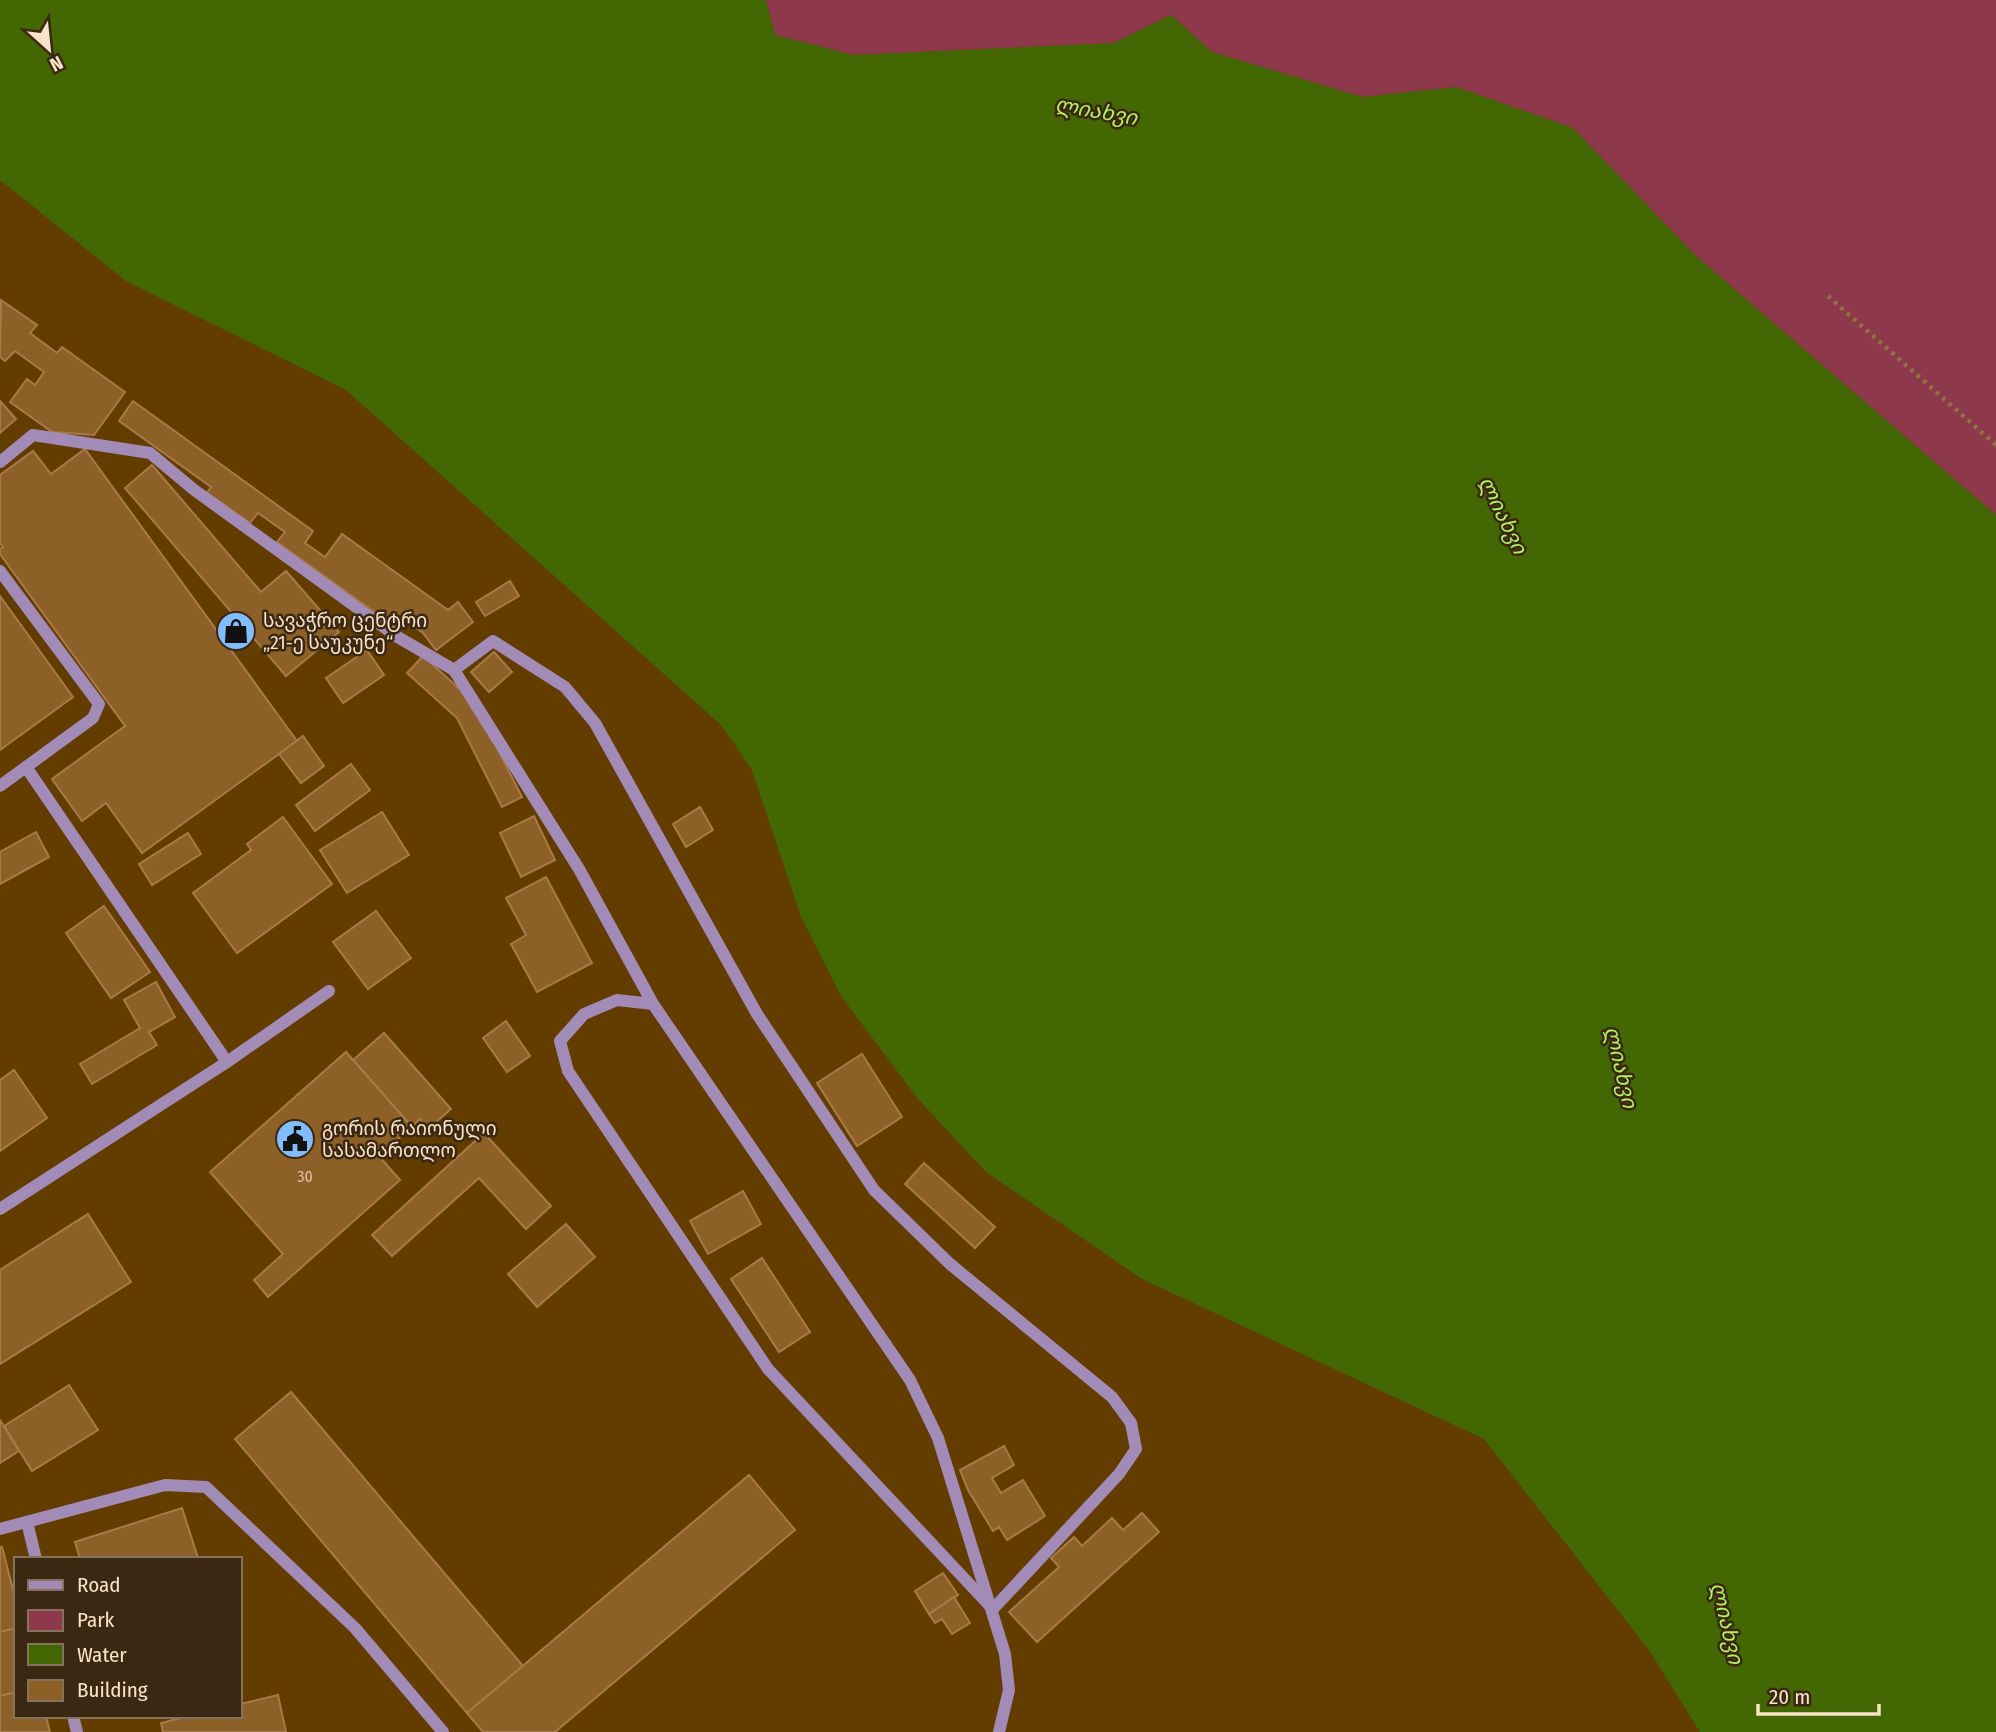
<svg xmlns="http://www.w3.org/2000/svg" width="1996" height="1732" font-family="'Fira Sans Condensed','Noto Sans Georgian',sans-serif">
	<style>
		.green { fill: #8e384b }
		.water { fill: #436702 }
		.building { fill: #8d6027; stroke: #a67b49; stroke-width: 2 }
		.lines { fill: none; stroke-linecap: round; stroke-linejoin: round }
		.path { stroke: #937241; stroke-width: 4.5; stroke-dasharray: 3.5 5; stroke-linecap: butt }
		.minor { stroke: #a38bb7; stroke-width: 12 }
		.labels { text-anchor: middle; dominant-baseline: central; stroke-width: 5; stroke-linejoin: round; paint-order: stroke }
		.number-label { font-size: 16px; fill: #dec2a0 }
		.poi-label { font-size: 19px; fill: #f9e2c8; stroke: #3a2813; text-anchor: start }
		.water-label { font-size: 21px; font-style: italic; fill: #b2f261; stroke: #3a2813 }
	</style>
	<rect width="100%" height="100%" fill="#633c00"/>
	<polygon class="green" points="766,0 1996,0 1996,515 1695,255 1573,128 1456,87 1362,97 1212,52 1171,15 1114,43 854,55 775,35"/>
	<polygon class="water" points="0,0 766,0 775,35 854,55 1114,43 1171,15 1212,52 1362,97 1456,87 1573,128 1695,255 1996,515 1996,1732 1700,1732 1649,1650 1484,1439 1142,1279 986,1172 918,1099 841,996 801,917 751,768 721,725 346,390 126,281 0,180"/>
	<g class="building">
		<polygon points="1,300 37,325 30,333 57,353 62,347 125,392 94,435 52,432 10,402 27,379 35,385 44,372 15,351 5,361 0,357"/>
		<polygon points="0,401 16,419 0,433"/>
		<polygon points="133,401 313,531 305,543 325,557 342,534 448,610 458,602 473,622 436,650 423,633 405,620 398,629 277,542 285,532 258,513 250,523 207,493 211,487 119,421"/>
		<polygon points="85,449 297,741 142,853 106,803 82,821 52,779 125,726 0,554 0,549 3,547 0,543 0,475 33,451 51,474"/>
		<polygon points="152,465 261,592 286,571 339,632 286,676 125,488"/>
		<polygon points="510,581 519,596 485,616 476,602"/>
		<polygon points="0,596 73,697 0,750"/>
		<polygon points="367,650 384,675 343,703 326,678"/>
		<polygon points="494,652 512,672 489,692 471,672"/>
		<polygon points="423,656 473,701 522,797 502,807 457,718 407,673"/>
		<polygon points="303,736 324,766 301,783 279,754"/>
		<polygon points="351,764 370,790 315,831 296,805"/>
		<polygon points="700,807 713,830 686,847 673,824"/>
		<polygon points="382,812 409,855 347,893 320,850"/>
		<polygon points="534,816 555,860 521,877 500,833"/>
		<polygon points="283,817 332,884 237,953 193,893 251,850 247,844"/>
		<polygon points="36,832 49,857 0,884 0,852"/>
		<polygon points="188,833 201,854 152,885 139,864"/>
		<polygon points="546,877 592,963 537,992 511,944 526,935 506,898"/>
		<polygon points="104,906 150,972 111,998 66,933"/>
		<polygon points="376,911 411,958 368,989 333,942"/>
		<polygon points="156,982 175,1017 149,1032 157,1045 92,1084 80,1064 140,1028 124,1000"/>
		<polygon points="506,1021 530,1056 507,1072 483,1038"/>
		<polygon points="384,1033 451,1109 428,1129 420,1119 412,1127 353,1060"/>
		<polygon points="346,1052 412,1127 379,1156 400,1180 268,1297 254,1280 283,1254 210,1172"/>
		<polygon points="862,1054 902,1117 857,1146 817,1083"/>
		<polygon points="14,1070 47,1118 0,1151 0,1080"/>
		<polygon points="484,1133 551,1206 526,1229 479,1178 392,1256 372,1235"/>
		<polygon points="924,1163 995,1227 975,1248 905,1184"/>
		<polygon points="743,1191 761,1224 708,1254 690,1221"/>
		<polygon points="88,1214 131,1282 0,1364 0,1270"/>
		<polygon points="566,1224 595,1257 537,1307 508,1274"/>
		<polygon points="762,1258 810,1332 779,1352 731,1279"/>
		<polygon points="69,1385 98,1430 32,1471 4,1426"/>
		<polygon points="291,1392 523,1666 467,1713 235,1439"/>
		<polygon points="0,1420 19,1451 0,1463"/>
		<polygon points="1004,1446 1014,1465 992,1478 1001,1493 1023,1480 1045,1516 1007,1540 999,1527 993,1531 968,1490 960,1470"/>
		<polygon points="749,1475 795,1530 555,1732 483,1732 467,1713"/>
		<polygon points="182,1508 198,1558 80,1559 75,1542"/>
		<polygon points="1142,1513 1159,1532 1037,1642 1009,1612 1059,1567 1051,1558 1074,1537 1082,1546 1112,1518 1123,1530"/>
		<polygon points="0,1547 2,1547 16,1601 16,1628 0,1632"/>
		<polygon points="943,1573 958,1595 929,1614 915,1591"/>
		<polygon points="954,1597 970,1623 952,1634 942,1619 935,1623 929,1614"/>
		<polygon points="16,1628 16,1692 0,1696 0,1632"/>
		<polygon points="16,1692 16,1716 46,1716 50,1732 0,1732 0,1696"/>
		<polygon points="278,1695 286,1732 163,1732 161,1723 189,1716 240,1716 240,1704"/>
	</g>
	<g class="lines">
		<polyline class="path" points="1828,296 1996,445"/>
		<g class="minor">
			<polyline points="0,462 33,435 150,453 193,489 396,636 454,670 493,641 565,687 595,723 757,1014 874,1190 950,1264 1112,1397 1131,1423 1136,1449 1119,1474 993,1609"/>
			<polyline points="0,571 99,704 93,718 0,786"/>
			<polyline points="454,670 579,869 653,1004 910,1380 938,1438 1005,1654 1009,1690 999,1732"/>
			<polyline points="26,767 227,1062"/>
			<polyline points="653,1004 617,1000 584,1014 560,1041 568,1071 768,1369 990,1606"/>
			<polyline points="0,1209 227,1062 329,991"/>
			<polyline points="27,1522 36,1559"/>
			<polyline points="0,1529 165,1485 206,1487 355,1628 443,1732"/>
			<polyline points="73,1716 77,1732"/>
		</g>
	</g>
	<defs>
		<symbol id="shop-disc" viewBox="-11 -11 22 22"><circle r="9.5" fill="#80bdfa" stroke="#3a2813"/><path d="M-5-2.5h2.3a2.7 3.5 0 0 1 5.4 0H5L5.5 6h-11ZM-1.5-2.5h3a1.5 2.3 0 0 0-3 0Z" fill="#111"/></symbol>
		<symbol id="civic-disc" viewBox="-11 -11 22 22"><circle r="9.5" fill="#80bdfa" stroke="#3a2813"/><path d="M-.6-6.5H3V-4.5H.6V-3L4-1V1h2V6H-6V1h2V-1L-.6-3ZM-1.2 2.5V6h2.4V2.5Z" fill="#111"/></symbol>
	</defs>
	<g fill-rule="evenodd">
		<use href="#shop-disc" x="214" y="609" width="44" height="44"/>
		<use href="#civic-disc" x="273" y="1117" width="44" height="44"/>
	</g>
	<g class="labels">
		<g class="number-label">
			<text x="305" y="1176">30</text>
		</g>
		<g class="poi-label">
			<text x="263" y="620">სავაჭრო ცენტრი<tspan x="263" dy="22">„21-ე საუკუნე“</tspan></text>
			<text x="322" y="1128">გორის რაიონული<tspan x="322" dy="22">სასამართლო</tspan></text>
		</g>
		<g class="water-label">
			<text transform="translate(1096 111) rotate(10)">ლიახვი</text>
			<text transform="translate(1503 515) rotate(64)">ლიახვი</text>
			<text transform="translate(1621 1067) rotate(77)">ლიახვი</text>
			<text transform="translate(1727 1623) rotate(77)">ლიახვი</text>
		</g>
	</g>
	<rect x="14" y="1557" width="228" height="161" fill="#3a2813" stroke="#86725b" stroke-width="2"/>
	<rect x="28" y="1580" width="35" height="10" fill="#a38bb7" stroke="#86725b" stroke-width="2"/>
	<text x="77" y="1592" font-size="21" fill="#f9e2c8">Road</text>
	<rect x="28" y="1610" width="35" height="21" fill="#8e384b" stroke="#86725b" stroke-width="2"/>
	<text x="77" y="1627" font-size="21" fill="#f9e2c8">Park</text>
	<rect x="28" y="1644" width="35" height="21" fill="#436702" stroke="#86725b" stroke-width="2"/>
	<text x="77" y="1662" font-size="21" fill="#f9e2c8">Water</text>
	<rect x="28" y="1680" width="35" height="21" fill="#8d6027" stroke="#86725b" stroke-width="2"/>
	<text x="77" y="1697" font-size="21" fill="#f9e2c8">Building</text>
	<g transform="translate(49 49) rotate(153)" stroke="#3a2813" stroke-width="5" paint-order="stroke">
	<path d="M0-5L12 26L0 18L-12 26Z" fill="#f9e2c8"/>
	<text y="-10" font-size="19" font-weight="bold" text-anchor="middle" fill="#f9e2c8">N</text>
	</g>
	<path d="M1758 1704v10h121v-10" fill="none" stroke="#f9e2c8" stroke-width="3.5"/>
	<text x="1769" y="1704" font-size="21" fill="#f9e2c8" stroke="#3a2813" stroke-width="5" paint-order="stroke">20 m</text>
</svg>
